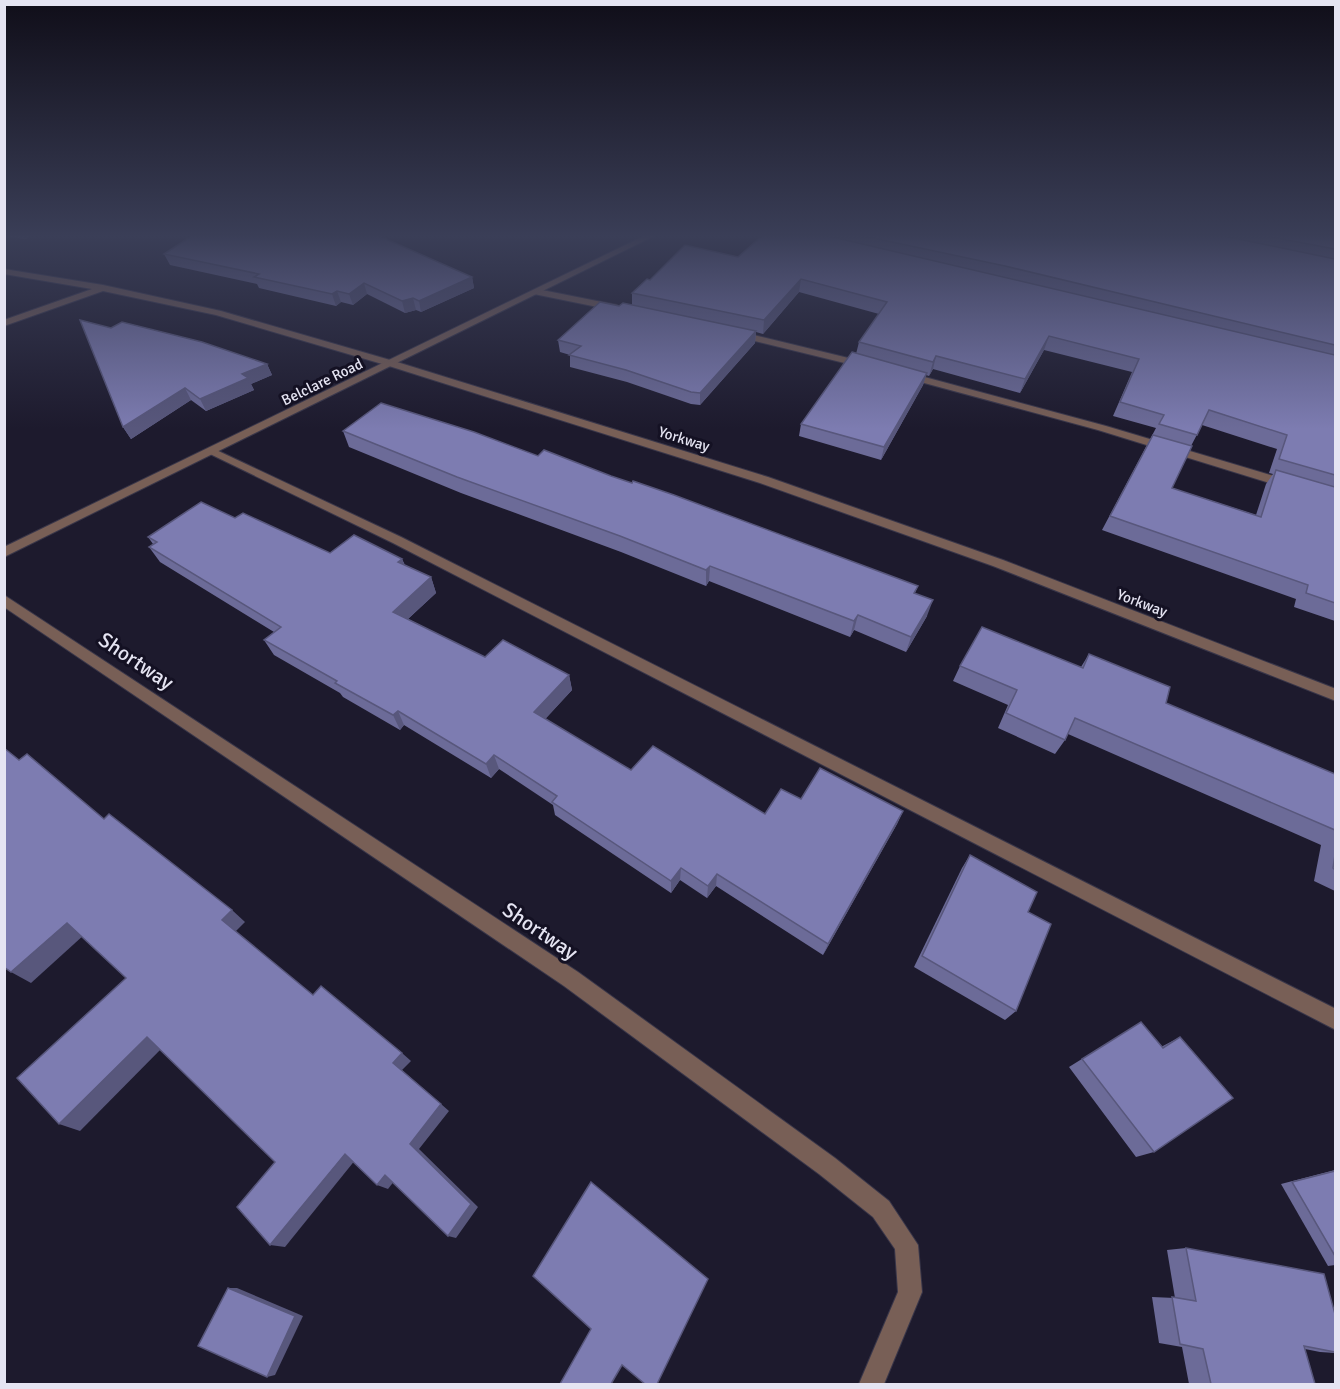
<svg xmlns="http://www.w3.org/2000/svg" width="1340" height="1389" font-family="Signika,sans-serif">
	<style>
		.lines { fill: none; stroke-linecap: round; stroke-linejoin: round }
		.service-casing { stroke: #393649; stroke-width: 2 }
		.minor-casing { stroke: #393649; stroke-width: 2 }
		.tertiary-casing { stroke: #393649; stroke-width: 2 }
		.service { fill: #785f56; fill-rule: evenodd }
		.minor { fill: #785f56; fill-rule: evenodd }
		.tertiary { fill: #785f56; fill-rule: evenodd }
		.wall { fill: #6c6b98; fill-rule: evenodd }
		.shaded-wall { fill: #58577c }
		.building { fill: #7d7cb1; stroke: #58577c; stroke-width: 1.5 }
		.labels { text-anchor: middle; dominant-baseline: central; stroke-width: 6; stroke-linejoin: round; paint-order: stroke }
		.far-street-label { font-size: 15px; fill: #e5e4f2; stroke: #141123 }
		.near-street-label { font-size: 21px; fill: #e5e4f2; stroke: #141123 }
	</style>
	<rect width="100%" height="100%" fill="#1d1a2d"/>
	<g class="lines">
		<defs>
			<g id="service">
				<polygon points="537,289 617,305 622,308 617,311 534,294 533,292"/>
				<polygon points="737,331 869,363 870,365 865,368 734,336 732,334"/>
				<polygon points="906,372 1106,426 1294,482 1296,485 1294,488 1286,488 1098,430 902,377 901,375"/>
				<polygon points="212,448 401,537 1336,1009 1336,1030 393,543 208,453 208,449"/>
			</g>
			<g id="minor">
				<polygon points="4,269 103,285 221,311 397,362 768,477 1003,560 1336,689 1336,701 993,566 760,483 389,366 216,315 103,291 4,326 4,320 92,289 4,274"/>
				<polygon points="4,595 578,972 835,1158 889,1201 918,1245 922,1292 884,1384 859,1384 898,1292 895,1249 873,1217 819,1174 564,986 4,607"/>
			</g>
			<polygon id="tertiary" points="646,235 656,235 4,557 4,547"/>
		</defs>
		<use href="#service" class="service-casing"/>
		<use href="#minor" class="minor-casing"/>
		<use href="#tertiary" class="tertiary-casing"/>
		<use href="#service" class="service"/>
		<use href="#minor" class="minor"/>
		<use href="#tertiary" class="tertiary"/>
	</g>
	<g class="wall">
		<polygon points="4,235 33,235 25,239 4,236"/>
		<path d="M 763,235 L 1335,235 L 1335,621 L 1294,607 L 1296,599 L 1102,530 L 1156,428 L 1113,416 L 1132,372 L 1044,350 L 1020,393 L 933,369 L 929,376 L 926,375 L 923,385 L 881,460 L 799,436 L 801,424 L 856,354 L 859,342 L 879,314 L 799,292 L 763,334 L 756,332 L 755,343 L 700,405 L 691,404 L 627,382 L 570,367 L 570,355 L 560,352 L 558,340 L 619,306 L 632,305 L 632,293 L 650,280 L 738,257 ZM 1202,425 L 1277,449 L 1269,473 L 1273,474 L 1266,484 L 1256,515 L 1172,488 L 1191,446 Z"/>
		<polygon points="164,254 472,277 474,288 421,312 416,310 405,313 367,294 353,305 341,302 336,306 259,288 257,284 170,265"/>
		<polygon points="111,328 267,364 272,375 251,384 254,390 206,411 191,400 131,439 123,427"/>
		<polygon points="343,431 538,456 611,476 918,586 915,593 927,616 906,652 854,630 850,637 709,581 706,586 621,552 461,493 349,447"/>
		<polygon points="235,518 330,553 402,559 405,565 431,577 436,593 408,619 485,657 569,675 572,690 545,719 631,770 765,814 801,799 903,811 897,824 823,955 716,886 707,898 680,880 671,893 555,815 553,805 499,769 491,778 404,725 400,730 343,697 340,693 274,655 264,640 274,632 160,562 149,547 153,544 148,537"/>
		<polygon points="1089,654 1166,703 1335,774 1335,891 1314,881 1321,845 1068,734 1065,740 1055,754 998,728 1008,705 953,681 960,666 1081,667"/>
		<polygon points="970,855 1016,1011 1005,1020 914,967 962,868"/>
		<polygon points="1141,1022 1161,1047 1180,1037 1154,1152 1136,1157 1069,1067"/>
		<polygon points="1335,1170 1335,1265 1328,1266 1281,1184"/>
		<polygon points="1186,1248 1335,1314 1335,1353 1320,1352 1305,1349 1315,1384 1189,1384 1182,1347 1159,1343 1152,1297 1175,1298 1167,1250"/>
	</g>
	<g class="shaded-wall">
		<polygon points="23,235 33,235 25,239"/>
		<polygon points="472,277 474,288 421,312 419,301"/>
		<polygon points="801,279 799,292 763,334 764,320"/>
		<polygon points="364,283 367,294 353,305 349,294"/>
		<polygon points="337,291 341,302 336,306 332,294"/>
		<polygon points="413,298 416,310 405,313 402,301"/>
		<polygon points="756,331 755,343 700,405 700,393"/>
		<polygon points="1049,336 1044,350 1020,393 1025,379"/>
		<polygon points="936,356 933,369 929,376 933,362"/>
		<polygon points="267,364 272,375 251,384 254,390 206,411 200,399 242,374"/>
		<polygon points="927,373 923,385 881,460 884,447"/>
		<polygon points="185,388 191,400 131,439 123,427"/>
		<polygon points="402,559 408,574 398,562"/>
		<polygon points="710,566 709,581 706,586 706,570"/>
		<polygon points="431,577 436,593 399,627 393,612"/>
		<polygon points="933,600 927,616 906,652 911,637"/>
		<polygon points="858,615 854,630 850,637 854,621"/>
		<polygon points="569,675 572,690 538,727 534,712"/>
		<polygon points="398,711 404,725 400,730 393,715"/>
		<polygon points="494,755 499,769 491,778 486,764"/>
		<polygon points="903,811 897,824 823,955 828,944"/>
		<polygon points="681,868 680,880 671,893 671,881"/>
		<polygon points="717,874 716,886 707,898 708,886"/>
		<polygon points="232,910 245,922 235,932 222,920"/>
		<polygon points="67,923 85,934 31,983 11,972"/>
		<polygon points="147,1037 164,1046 80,1131 59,1124"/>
		<polygon points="402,1053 411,1061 402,1070 449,1111 419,1149 478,1207 456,1238 448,1236 410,1144 393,1063"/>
		<polygon points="345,1154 356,1159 285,1247 270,1245"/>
		<polygon points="385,1175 395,1180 388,1189 377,1185"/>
		<polygon points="228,1288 237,1288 303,1316 275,1375 267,1377"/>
	</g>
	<g class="building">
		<polygon points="193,235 377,235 472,277 419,301 413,298 402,301 364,283 349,294 337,291 332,294 254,277 259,274 164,254"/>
		<polygon points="763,235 824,235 1335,355 1335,475 1279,459 1287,435 1209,410 1197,435 1159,424 1164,415 1120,402 1139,359 1049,336 1025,379 936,356 933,362 859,342 887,302 801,279 764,320 632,293 647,279 650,280 685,245 738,257"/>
		<polygon points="859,235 1219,235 1335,259 1335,345 1005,266"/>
		<polygon points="1261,235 1335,235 1335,249"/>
		<polygon points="600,302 619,306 623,303 756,331 700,393 691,392 626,370 569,355 581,346 558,340"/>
		<polygon points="80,320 111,328 122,322 202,342 267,364 242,374 248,378 200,399 185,388 123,427"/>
		<polygon points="852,352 927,373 884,447 801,424"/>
		<polygon points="381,403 474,432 538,456 544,450 611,476 632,483 633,481 674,495 918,586 914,593 933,600 911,637 858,615 854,621 710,566 706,570 620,536 457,477 343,431"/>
		<polygon points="1153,435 1192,446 1172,488 1261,517 1276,470 1335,487 1335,603 1306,593 1308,585 1110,516"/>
		<polygon points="201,502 235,518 243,513 330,553 354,535 402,559 398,562 431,577 393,612 485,657 503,640 569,675 534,712 631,770 653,746 765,814 781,789 801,799 820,768 903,811 828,944 717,874 708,886 681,868 671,881 552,802 557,796 494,755 486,764 398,711 393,715 335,683 337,681 264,640 281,627 149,547 157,542 148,537"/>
		<polygon points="982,627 1083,668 1089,654 1170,687 1166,703 1335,774 1335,830 1075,718 1065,740 1006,713 1017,690 960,666"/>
		<polygon points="4,748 19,760 27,754 104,819 109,814 232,910 222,920 313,995 321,986 402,1053 393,1063 441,1104 410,1144 471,1204 448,1236 385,1175 377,1185 345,1154 270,1245 237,1207 275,1162 147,1037 59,1124 17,1078 126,978 67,923 11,972 4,967"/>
		<polygon points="970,855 1037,892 1028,912 1051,924 1016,1011 922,956"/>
		<polygon points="1335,855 1335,870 1333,868"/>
		<polygon points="1141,1022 1163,1048 1180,1037 1233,1098 1154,1152 1082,1059"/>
		<polygon points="1335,1171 1335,1256 1292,1182"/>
		<polygon points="591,1182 708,1279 657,1384 645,1384 622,1365 611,1384 560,1384 591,1329 533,1276"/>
		<polygon points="1186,1248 1324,1274 1335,1314 1335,1352 1304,1346 1315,1384 1211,1384 1203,1349 1180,1344 1172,1297 1196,1301"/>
		<polygon points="228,1288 295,1316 267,1377 198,1346"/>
	</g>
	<linearGradient id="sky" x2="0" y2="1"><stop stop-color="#100e19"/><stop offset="0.55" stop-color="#3a3e57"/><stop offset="1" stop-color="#3a3e57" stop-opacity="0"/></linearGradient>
	<rect width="1340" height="429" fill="url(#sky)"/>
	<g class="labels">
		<g class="far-street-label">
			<text transform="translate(322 382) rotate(-26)">Belclare Road</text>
			<text transform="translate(684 439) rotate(17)">Yorkway</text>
			<text transform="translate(1142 603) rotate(21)">Yorkway</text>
		</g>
		<g class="near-street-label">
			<text transform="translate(136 661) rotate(34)">Shortway</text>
			<text transform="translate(540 931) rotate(34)">Shortway</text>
		</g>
	</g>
	<rect width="1340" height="1389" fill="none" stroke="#e5e4f2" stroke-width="12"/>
</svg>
